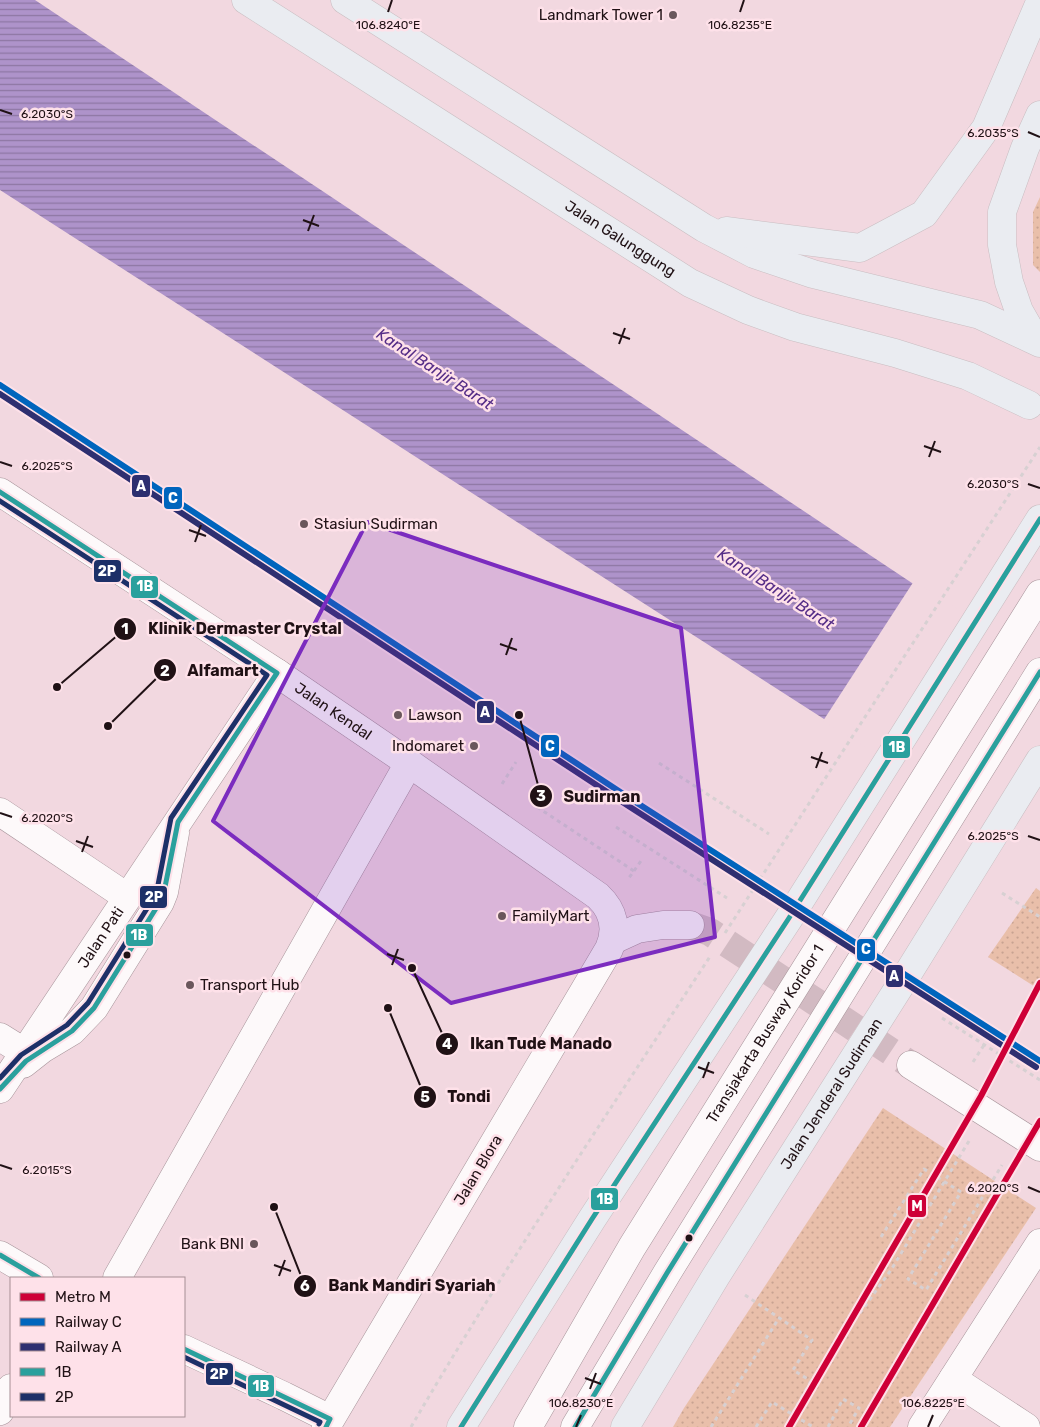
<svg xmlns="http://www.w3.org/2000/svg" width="1040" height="1427" font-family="Rubik,sans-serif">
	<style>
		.park { fill: url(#park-dots) }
		.water { fill: url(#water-rules) }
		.pier { fill: #f2d8e0 }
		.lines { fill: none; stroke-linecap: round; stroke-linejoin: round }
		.minor-tunnel { stroke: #d2bac2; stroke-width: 28; stroke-dasharray: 28 14; stroke-linecap: butt }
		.minor-casing { stroke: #a7949a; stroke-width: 29 }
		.major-casing { stroke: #c9bdc1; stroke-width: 29 }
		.path { stroke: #d7d0d2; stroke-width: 3; stroke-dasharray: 4 4; stroke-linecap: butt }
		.minor { stroke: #fdf9fa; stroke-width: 28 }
		.major { stroke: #eaecf1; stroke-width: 28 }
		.bus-1-casing { stroke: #fee1e9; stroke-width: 9 }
		.bus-2-casing { stroke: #fee1e9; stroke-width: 9 }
		.bus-1 { stroke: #2aa09d; stroke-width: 5 }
		.bus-2 { stroke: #1d3068; stroke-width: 5 }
		.rail-1-casing { stroke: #fee1e9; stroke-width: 10 }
		.rail-2-casing { stroke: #fee1e9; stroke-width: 10 }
		.rail-1 { stroke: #0065bd; stroke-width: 6 }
		.rail-2 { stroke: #2e2f70; stroke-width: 6 }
		.metro-1-casing { stroke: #fee1e9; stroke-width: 10 }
		.metro-1 { stroke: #ce0037; stroke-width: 6 }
		.marked { fill: #7b2cbf; fill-opacity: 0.2; stroke: #7b2cbf; stroke-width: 4; stroke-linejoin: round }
		.ticks { fill: none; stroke: #201115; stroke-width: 2 }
		.poi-dot { fill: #6a575c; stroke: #fee1e9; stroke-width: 2 }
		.bus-dot { fill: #201115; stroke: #fee1e9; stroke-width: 2 }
		.labels { text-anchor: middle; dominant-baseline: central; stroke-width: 5; stroke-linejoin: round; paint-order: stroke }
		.poi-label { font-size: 15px; fill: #201115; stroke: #fee1e9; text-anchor: start }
		.street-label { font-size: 15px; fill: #201115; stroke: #fee1e9 }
		.water-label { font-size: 16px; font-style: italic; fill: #552d87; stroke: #fee1e9 }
		.ticks-label { font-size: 12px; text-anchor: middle; fill: #201115; stroke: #fee1e9; stroke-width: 5; stroke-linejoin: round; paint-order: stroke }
		.leader { fill: none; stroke: #201115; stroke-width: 2 }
		.callout-dot { fill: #201115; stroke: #fee1e9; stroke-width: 2 }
		.mark-label { font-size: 15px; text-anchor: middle; font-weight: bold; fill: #fff }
		.callout-label { font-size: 16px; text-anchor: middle; font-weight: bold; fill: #201115; stroke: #fee1e9; stroke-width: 5; stroke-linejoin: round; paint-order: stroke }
		.line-badge { stroke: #fee1e9; stroke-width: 2 }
		.badge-label { font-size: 14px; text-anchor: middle; font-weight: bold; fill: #fff }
	</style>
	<defs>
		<pattern id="park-dots" width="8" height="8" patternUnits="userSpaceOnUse" patternTransform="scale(1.25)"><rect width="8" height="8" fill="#e9bfaa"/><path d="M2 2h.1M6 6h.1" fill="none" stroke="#c8a391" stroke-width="1.8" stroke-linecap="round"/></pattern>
		<pattern id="water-rules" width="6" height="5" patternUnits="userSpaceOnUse" patternTransform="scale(1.25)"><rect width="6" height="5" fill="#ae93ca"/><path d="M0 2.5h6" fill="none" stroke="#8d77a3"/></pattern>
	</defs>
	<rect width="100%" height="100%" fill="#f2d8e0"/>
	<g class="park">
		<polygon points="1040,197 1040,272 1033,265 1033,212"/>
		<polygon points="1036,888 1040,891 1040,990 988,957"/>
		<polygon points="883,1108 1036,1208 890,1427 673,1427 684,1408"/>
	</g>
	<polygon class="water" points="0,0 35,0 912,583 1040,665 1040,852 824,719 0,190"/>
	<polygon class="pier" points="914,581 1040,662 1040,854 823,721"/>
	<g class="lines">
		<polyline class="minor-tunnel" points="690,925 710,932 911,1065"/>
		<defs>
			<g id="minor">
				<path id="s1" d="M 0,492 L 277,673 L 409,763 L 598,896 C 614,911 618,929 609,949 L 326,1427"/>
				<polyline points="0,812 127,897"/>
				<polyline points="613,940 637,929 663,925 690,925"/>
				<polyline points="0,1037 24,1052"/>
				<polyline points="23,1064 42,1049 72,1031 94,1008 160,902 164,892 175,833"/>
				<polyline points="911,1065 1040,1147"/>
				<path id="s2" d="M 0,1089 L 277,673"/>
				<polyline points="0,1255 39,1278"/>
				<polyline points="117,1278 409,763"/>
				<polyline points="184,1349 284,1396 330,1419"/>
				<polyline points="953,1379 1026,1427"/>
				<polyline points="0,1411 11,1388"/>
				<path id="s3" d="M 528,1427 L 632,1247 L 1040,594"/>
				<polyline points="575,1427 667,1273 1040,672"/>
				<polyline points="922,1427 1040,1243"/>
			</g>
			<g id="major">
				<path id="s4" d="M 246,0 L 690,283 L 748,310 L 795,327 L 895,353 L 968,376 L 1029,405"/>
				<polyline points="345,0 704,228 754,254 813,274 980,315 1040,343"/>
				<polyline points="726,231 860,248 924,214 986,128 1040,2"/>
				<polyline points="1035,339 1019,311 1009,282 1002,245 1002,212 1025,148 1040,115"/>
				<polyline points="461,1427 592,1219 789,918 1040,519"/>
				<path id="s5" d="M 625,1427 L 716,1276 L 910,970 L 1040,760"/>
			</g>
		</defs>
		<use href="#minor" class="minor-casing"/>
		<use href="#major" class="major-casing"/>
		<g class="path">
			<polyline points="659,763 769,834"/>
			<polyline points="502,784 516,762"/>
			<polyline points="537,807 634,871 628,879"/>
			<polyline points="616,827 727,898"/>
			<polyline points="634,871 643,858"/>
			<polyline points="1002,893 1040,917"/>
			<polyline points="725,933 1040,447"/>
			<polyline points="942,1018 1040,1080"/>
			<polyline points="973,1062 984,1045"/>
			<polyline points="881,1237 924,1169 961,1192 908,1279 926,1290 1002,1165"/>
			<polyline points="745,1295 812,1340 793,1370 811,1381"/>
			<path d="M 411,1427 C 505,1266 609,1111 711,955"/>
			<polyline points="711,1427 779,1318"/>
			<polyline points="756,1427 772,1402 813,1427"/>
			<polyline points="786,1427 792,1414 811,1381 891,1270 969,1141"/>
			<polyline points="828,1427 843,1399 859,1408 848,1427"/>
		</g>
		<use href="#minor" class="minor"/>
		<use href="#major" class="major"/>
		<defs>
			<g id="bus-1">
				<polyline points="0,492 277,673 178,822 164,892 160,902 94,1008 72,1031 26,1061 0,1089"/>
				<polyline points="0,1255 39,1278"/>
				<polyline points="184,1349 330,1419 326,1427"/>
				<polyline points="461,1427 592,1219 789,918 1040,519"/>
				<polyline points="575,1427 667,1273 1040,672"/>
			</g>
			<g id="bus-2">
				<polyline points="0,501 267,675 171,818 157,890 153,899 88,1003 67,1025 21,1055 0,1078"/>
				<polyline points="184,1357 320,1422 319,1424"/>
			</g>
		</defs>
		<use href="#bus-1" class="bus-1-casing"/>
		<use href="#bus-2" class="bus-2-casing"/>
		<use href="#bus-1" class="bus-1"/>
		<use href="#bus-2" class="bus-2"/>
		<defs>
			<polyline id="rail-1" points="0,385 634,801 1040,1061"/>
			<polyline id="rail-2" points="0,394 630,807 1036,1067"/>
		</defs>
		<use href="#rail-1" class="rail-1-casing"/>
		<use href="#rail-2" class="rail-2-casing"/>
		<use href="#rail-1" class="rail-1"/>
		<use href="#rail-2" class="rail-2"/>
		<defs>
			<g id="metro-1">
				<polyline points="789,1427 981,1096 1040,983"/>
				<polyline points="861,1427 1040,1121"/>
			</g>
		</defs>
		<use href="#metro-1" class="metro-1-casing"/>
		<use href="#metro-1" class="metro-1"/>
	</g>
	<path class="marked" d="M 367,522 L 681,628 L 715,937 L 451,1003 L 213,821 Z"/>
	<path class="ticks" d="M 388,12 L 392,0M 740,12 L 744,0M 0,110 L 12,114M 1028,132 L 1040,137M 303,220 L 319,226M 308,231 L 314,215M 613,333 L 630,339M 619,344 L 625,328M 924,446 L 941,452M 929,457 L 935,441M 0,462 L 12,466M 1028,484 L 1040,488M 189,530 L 206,536M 195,542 L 201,525M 500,644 L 517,650M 506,655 L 512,638M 811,757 L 828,763M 816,768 L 822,752M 0,813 L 12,817M 1028,836 L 1040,840M 76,841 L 93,847M 82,852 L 88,836M 387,954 L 404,960M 392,965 L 398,949M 698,1067 L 714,1073M 703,1078 L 709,1062M 0,1165 L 12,1169M 1028,1187 L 1040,1192M 274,1265 L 291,1271M 279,1276 L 285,1260M 585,1378 L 601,1384M 590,1389 L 596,1373M 576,1427 L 581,1415M 928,1427 L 933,1415"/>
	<g class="poi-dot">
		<circle cx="673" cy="15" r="5"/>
		<circle cx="304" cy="524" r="5"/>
		<circle cx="398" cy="715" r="5"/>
		<circle cx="474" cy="746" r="5"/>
		<circle cx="502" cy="916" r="5"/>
		<circle cx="190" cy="985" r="5"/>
		<circle cx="254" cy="1244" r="5"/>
	</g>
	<g class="bus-dot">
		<circle cx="127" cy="955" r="4.5"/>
		<circle cx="689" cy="1238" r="4.5"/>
	</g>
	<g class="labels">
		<g class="poi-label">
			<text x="663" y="15" text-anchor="end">Landmark Tower 1</text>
			<text x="314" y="524">Stasiun Sudirman</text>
			<text x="408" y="715">Lawson</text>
			<text x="464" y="746" text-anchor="end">Indomaret</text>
			<text x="512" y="916">FamilyMart</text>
			<text x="200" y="985">Transport Hub</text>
			<text x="244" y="1244" text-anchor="end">Bank BNI</text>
		</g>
		<g class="street-label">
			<text stroke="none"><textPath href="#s4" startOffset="444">Jalan Galunggung</textPath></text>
			<text stroke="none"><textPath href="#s1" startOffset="399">Jalan Kendal</textPath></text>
			<text stroke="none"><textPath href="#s2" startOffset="182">Jalan Pati</textPath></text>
			<text stroke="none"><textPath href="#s3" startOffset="459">Transjakarta Busway Koridor 1</textPath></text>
			<text stroke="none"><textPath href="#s5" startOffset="392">Jalan Jenderal Sudirman</textPath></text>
			<text transform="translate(478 1170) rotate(-59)">Jalan Blora</text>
		</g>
		<g class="water-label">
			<text transform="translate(435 369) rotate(33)">Kanal Banjir Barat</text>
			<text transform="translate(776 589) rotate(33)">Kanal Banjir Barat</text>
		</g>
	</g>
	<g class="ticks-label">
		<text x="388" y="29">106.8240°E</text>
		<text x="740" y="29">106.8235°E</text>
		<text x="47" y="118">6.2030°S</text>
		<text x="993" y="137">6.2035°S</text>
		<text x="47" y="470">6.2025°S</text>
		<text x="993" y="488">6.2030°S</text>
		<text x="47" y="822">6.2020°S</text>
		<text x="993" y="840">6.2025°S</text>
		<text x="47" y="1174">6.2015°S</text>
		<text x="993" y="1192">6.2020°S</text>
		<text x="581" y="1407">106.8230°E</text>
		<text x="933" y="1407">106.8225°E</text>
	</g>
	<path class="leader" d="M57 687L125 629M108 726L165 670M519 715L541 796M412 968L447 1044M388 1008L425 1097M274 1207L305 1286"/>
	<g class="callout-dot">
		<circle cx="57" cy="687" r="5"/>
		<circle cx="108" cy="726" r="5"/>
		<circle cx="519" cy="715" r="5"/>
		<circle cx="412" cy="968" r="5"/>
		<circle cx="388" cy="1008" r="5"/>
		<circle cx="274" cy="1207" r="5"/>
		<circle cx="125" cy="629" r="12"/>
		<circle cx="165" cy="670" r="12"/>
		<circle cx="541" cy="796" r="12"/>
		<circle cx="447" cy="1044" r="12"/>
		<circle cx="425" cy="1097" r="12"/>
		<circle cx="305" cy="1286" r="12"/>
	</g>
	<g class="mark-label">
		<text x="125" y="634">1</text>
		<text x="165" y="676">2</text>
		<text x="541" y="801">3</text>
		<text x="447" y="1049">4</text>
		<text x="425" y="1102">5</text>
		<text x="305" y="1291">6</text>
	</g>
	<g class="callout-label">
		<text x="245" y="634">Klinik Dermaster Crystal</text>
		<text x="223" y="676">Alfamart</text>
		<text x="602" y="802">Sudirman</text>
		<text x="541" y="1049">Ikan Tude Manado</text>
		<text x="469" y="1102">Tondi</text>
		<text x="412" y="1291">Bank Mandiri Syariah</text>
	</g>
	<g class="line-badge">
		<rect x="131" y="474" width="20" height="24" rx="5" fill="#2e2f70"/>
		<rect x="163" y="486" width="20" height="24" rx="5" fill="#0065bd"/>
		<rect x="93" y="559" width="29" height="24" rx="5" fill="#1d3068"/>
		<rect x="130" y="575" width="29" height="24" rx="5" fill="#2aa09d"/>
		<rect x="476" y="700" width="19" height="24" rx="5" fill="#2e2f70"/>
		<rect x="540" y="734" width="20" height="24" rx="5" fill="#0065bd"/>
		<rect x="882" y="735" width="29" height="24" rx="5" fill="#2aa09d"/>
		<rect x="139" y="885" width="29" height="24" rx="5" fill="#1d3068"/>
		<rect x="125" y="923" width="29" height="24" rx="5" fill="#2aa09d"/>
		<rect x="856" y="938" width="20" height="24" rx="5" fill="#0065bd"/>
		<rect x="885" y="964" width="19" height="24" rx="5" fill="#2e2f70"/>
		<rect x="590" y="1187" width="29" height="24" rx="5" fill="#2aa09d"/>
		<rect x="907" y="1194" width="20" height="24" rx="5" fill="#ce0037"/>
		<rect x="205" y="1362" width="29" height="24" rx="5" fill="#1d3068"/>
		<rect x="247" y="1374" width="28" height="24" rx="5" fill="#2aa09d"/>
	</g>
	<g class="badge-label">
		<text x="141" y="491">A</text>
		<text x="173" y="503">C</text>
		<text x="107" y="576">2P</text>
		<text x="145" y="591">1B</text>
		<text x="485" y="717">A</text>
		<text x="550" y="751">C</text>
		<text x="897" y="752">1B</text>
		<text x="154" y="902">2P</text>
		<text x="139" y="940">1B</text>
		<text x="866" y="954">C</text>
		<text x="894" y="981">A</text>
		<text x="605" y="1204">1B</text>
		<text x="917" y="1211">M</text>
		<text x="219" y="1379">2P</text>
		<text x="261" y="1391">1B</text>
	</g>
	<rect x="10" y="1277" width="175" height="140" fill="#fee1e9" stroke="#a58e94"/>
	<rect x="20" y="1293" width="25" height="8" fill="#ce0037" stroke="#a58e94"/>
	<text x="55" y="1302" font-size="15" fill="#201115">Metro M</text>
	<rect x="20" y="1318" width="25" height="8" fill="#0065bd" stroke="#a58e94"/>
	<text x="55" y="1327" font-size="15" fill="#201115">Railway C</text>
	<rect x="20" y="1343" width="25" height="8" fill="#2e2f70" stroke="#a58e94"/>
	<text x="55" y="1352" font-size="15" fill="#201115">Railway A</text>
	<rect x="20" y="1368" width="25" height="8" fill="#2aa09d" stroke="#a58e94"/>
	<text x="55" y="1377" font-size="15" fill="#201115">1B</text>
	<rect x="20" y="1393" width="25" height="8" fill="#1d3068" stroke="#a58e94"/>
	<text x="55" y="1402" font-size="15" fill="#201115">2P</text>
</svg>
